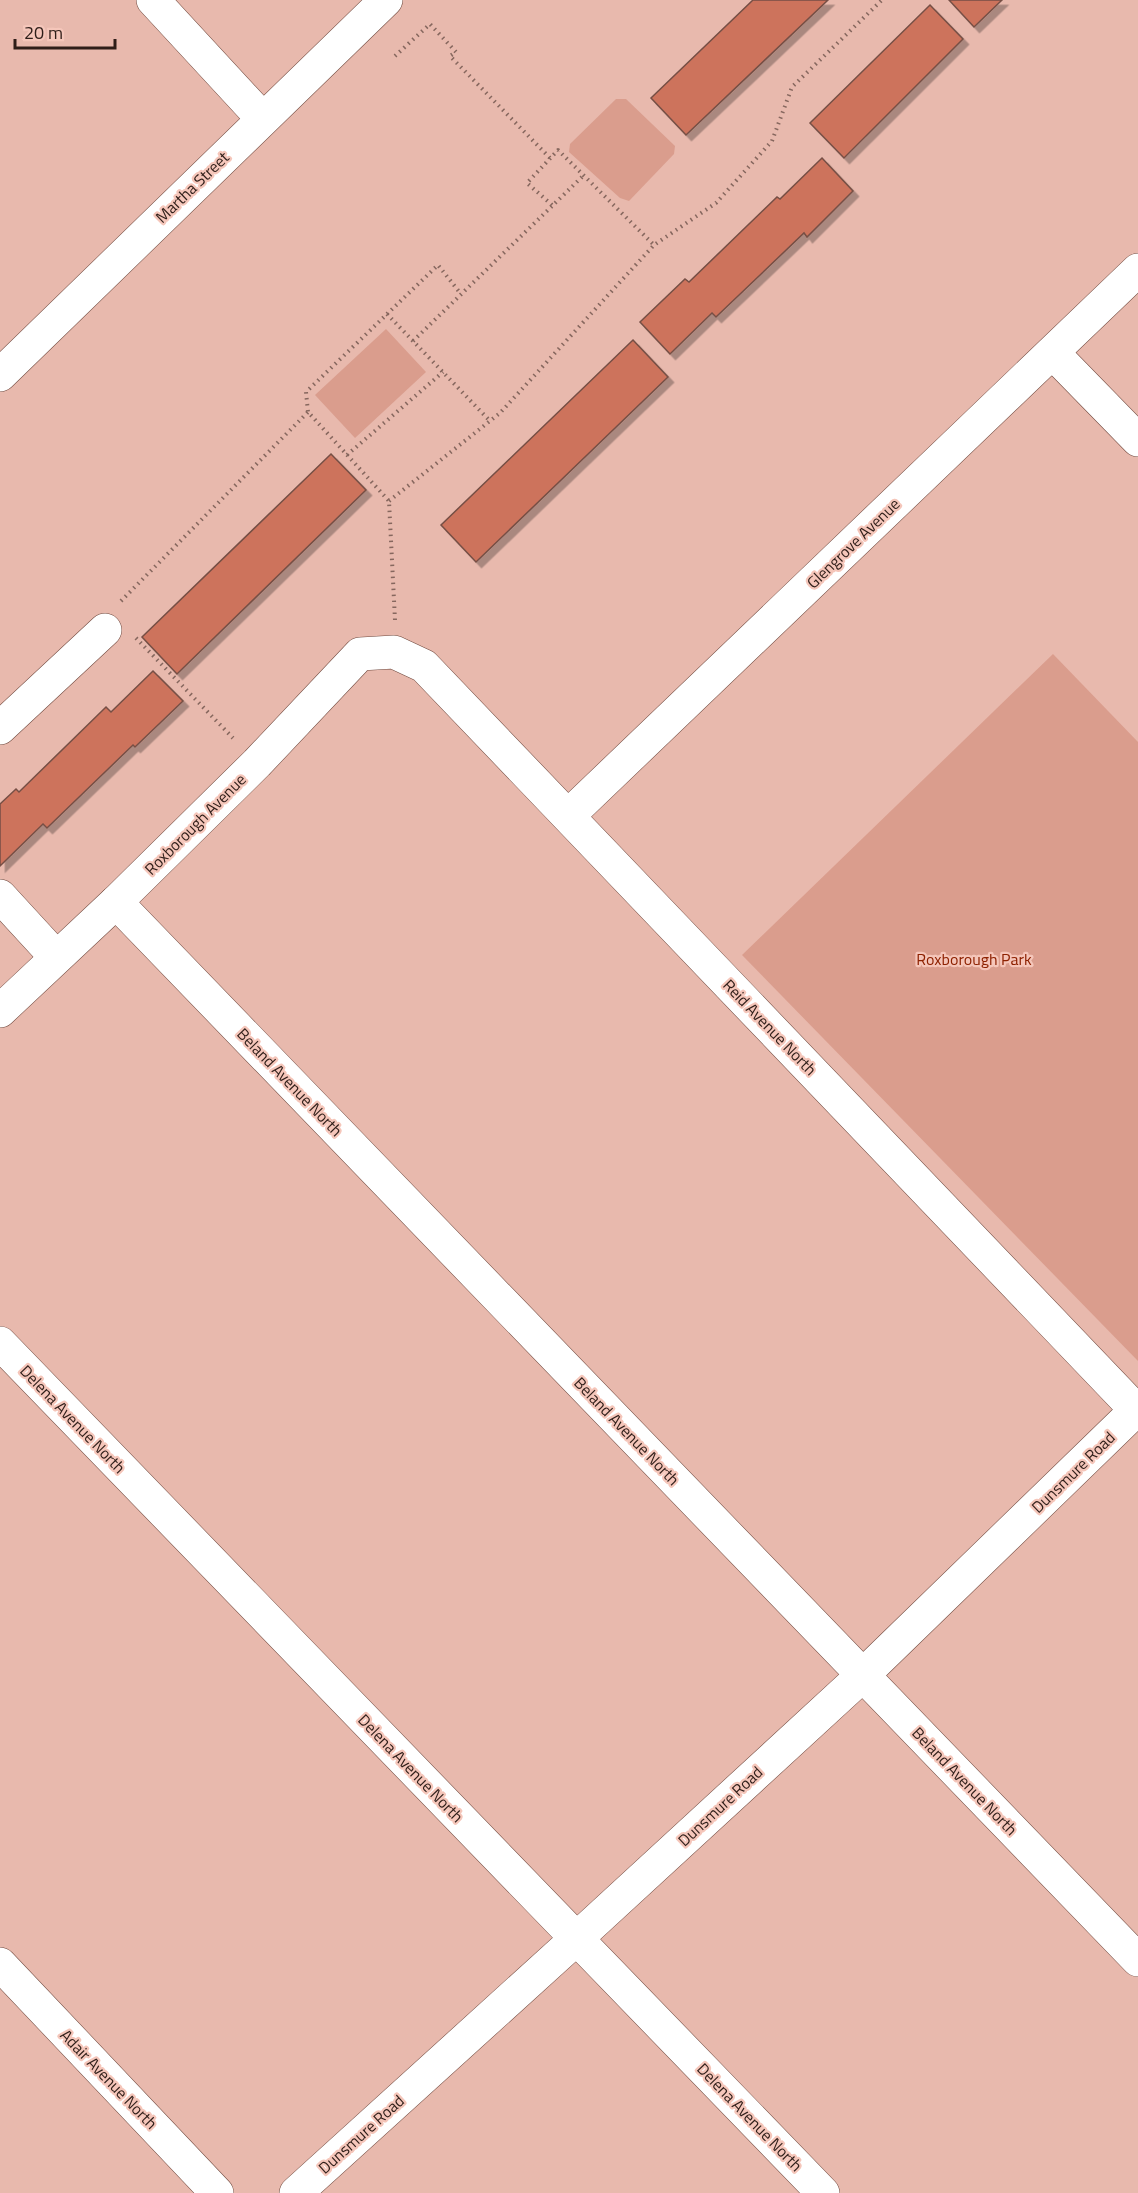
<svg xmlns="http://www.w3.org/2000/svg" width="1138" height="2193" font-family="'Titillium Web',sans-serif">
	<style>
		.green { fill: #da9d8d }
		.building { fill: #cd735c; stroke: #764f45; stroke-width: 1.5; filter: url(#shadow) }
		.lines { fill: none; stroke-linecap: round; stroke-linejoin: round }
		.minor-casing { stroke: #714a3f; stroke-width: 34 }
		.path { stroke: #86675e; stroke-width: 4; stroke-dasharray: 1.5 4.5; stroke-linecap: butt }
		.minor { stroke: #fff; stroke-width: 33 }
		.labels { text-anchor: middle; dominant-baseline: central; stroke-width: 4.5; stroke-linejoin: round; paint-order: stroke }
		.street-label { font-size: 16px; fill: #2f1e19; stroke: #f5c6ba }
		.park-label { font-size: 16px; fill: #8d2100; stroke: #f5c6ba }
	</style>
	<defs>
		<filter id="shadow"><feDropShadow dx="5.5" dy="5.5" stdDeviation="0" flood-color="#0004"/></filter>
	</defs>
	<rect width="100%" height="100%" fill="#e8b9ad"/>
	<g class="green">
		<polygon points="616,99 626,99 675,146 674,154 629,201 620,198 569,152 570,144"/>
		<polygon points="386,329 426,372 355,438 315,395"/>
		<polygon points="1053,654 1138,742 1138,1361 742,955"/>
	</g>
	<g class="building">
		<polygon points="753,0 828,0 686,135 651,98"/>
		<polygon points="949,0 1002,0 974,27"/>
		<polygon points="930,5 963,39 844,158 810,123"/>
		<polygon points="822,158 853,191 807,237 804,233 716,317 712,313 670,354 640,322 685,279 689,282 777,197 780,199"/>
		<polygon points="633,340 668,377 476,562 441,525"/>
		<polygon points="331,454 366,490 177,674 142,637"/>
		<polygon points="153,671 183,701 135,747 133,745 47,828 43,824 0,866 0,804 16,789 19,792 106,707 111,712"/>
	</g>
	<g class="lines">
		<defs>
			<g id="minor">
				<polyline points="153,0 262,118"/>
				<polyline points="1053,353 1138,440"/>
				<polyline points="0,375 386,0"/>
				<polyline points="0,728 105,630"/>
				<polyline points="568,816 1138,270"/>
				<polyline points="0,896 56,957"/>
				<polyline points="116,902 1138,1960"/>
				<polyline points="0,1011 116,902 257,763 360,654 394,652 424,666 1138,1412"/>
				<polyline points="0,1343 823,2193"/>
				<polyline points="0,1964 217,2193"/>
				<polyline points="296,2193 576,1939 863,1675 1136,1410"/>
			</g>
		</defs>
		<use href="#minor" class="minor-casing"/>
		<g class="path">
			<polyline points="395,56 430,24 456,52 450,56 550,158"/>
			<polyline points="552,205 527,183 558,150 654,245"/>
			<polyline points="387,314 490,421"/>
			<polyline points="413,341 584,175"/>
			<polyline points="347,455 443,372"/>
			<polyline points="389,501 500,413 654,245 716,203 772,141 792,87 882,0"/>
			<polyline points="121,601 308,412"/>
			<polyline points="395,620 389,501 308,412 306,392 438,265 461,294"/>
			<polyline points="136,638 233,738"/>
		</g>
		<use href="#minor" class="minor"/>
	</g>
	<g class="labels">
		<g class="street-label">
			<text transform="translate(192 187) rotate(-44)">Martha Street</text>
			<text transform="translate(853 543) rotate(-44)">Glengrove Avenue</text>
			<text transform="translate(195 824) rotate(-45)">Roxborough Avenue</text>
			<text transform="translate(770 1027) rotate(46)">Reid Avenue North</text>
			<text transform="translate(290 1082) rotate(46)">Beland Avenue North</text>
			<text transform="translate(73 1419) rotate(46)">Delena Avenue North</text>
			<text transform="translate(627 1431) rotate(46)">Beland Avenue North</text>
			<text transform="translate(1073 1472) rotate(-44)">Dunsmure Road</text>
			<text transform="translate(411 1768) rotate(46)">Delena Avenue North</text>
			<text transform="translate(965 1781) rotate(46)">Beland Avenue North</text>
			<text transform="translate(720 1806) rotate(-43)">Dunsmure Road</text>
			<text transform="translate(109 2079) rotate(46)">Adair Avenue North</text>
			<text transform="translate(750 2117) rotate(46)">Delena Avenue North</text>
			<text transform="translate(361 2134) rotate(-42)">Dunsmure Road</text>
		</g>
		<g class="park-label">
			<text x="974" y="959">Roxborough Park</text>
		</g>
	</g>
	<path d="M15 39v9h100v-9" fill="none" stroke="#2f1e19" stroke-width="3"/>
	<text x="24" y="39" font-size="18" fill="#2f1e19" stroke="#f5c6ba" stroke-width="4.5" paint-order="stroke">20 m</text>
</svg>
